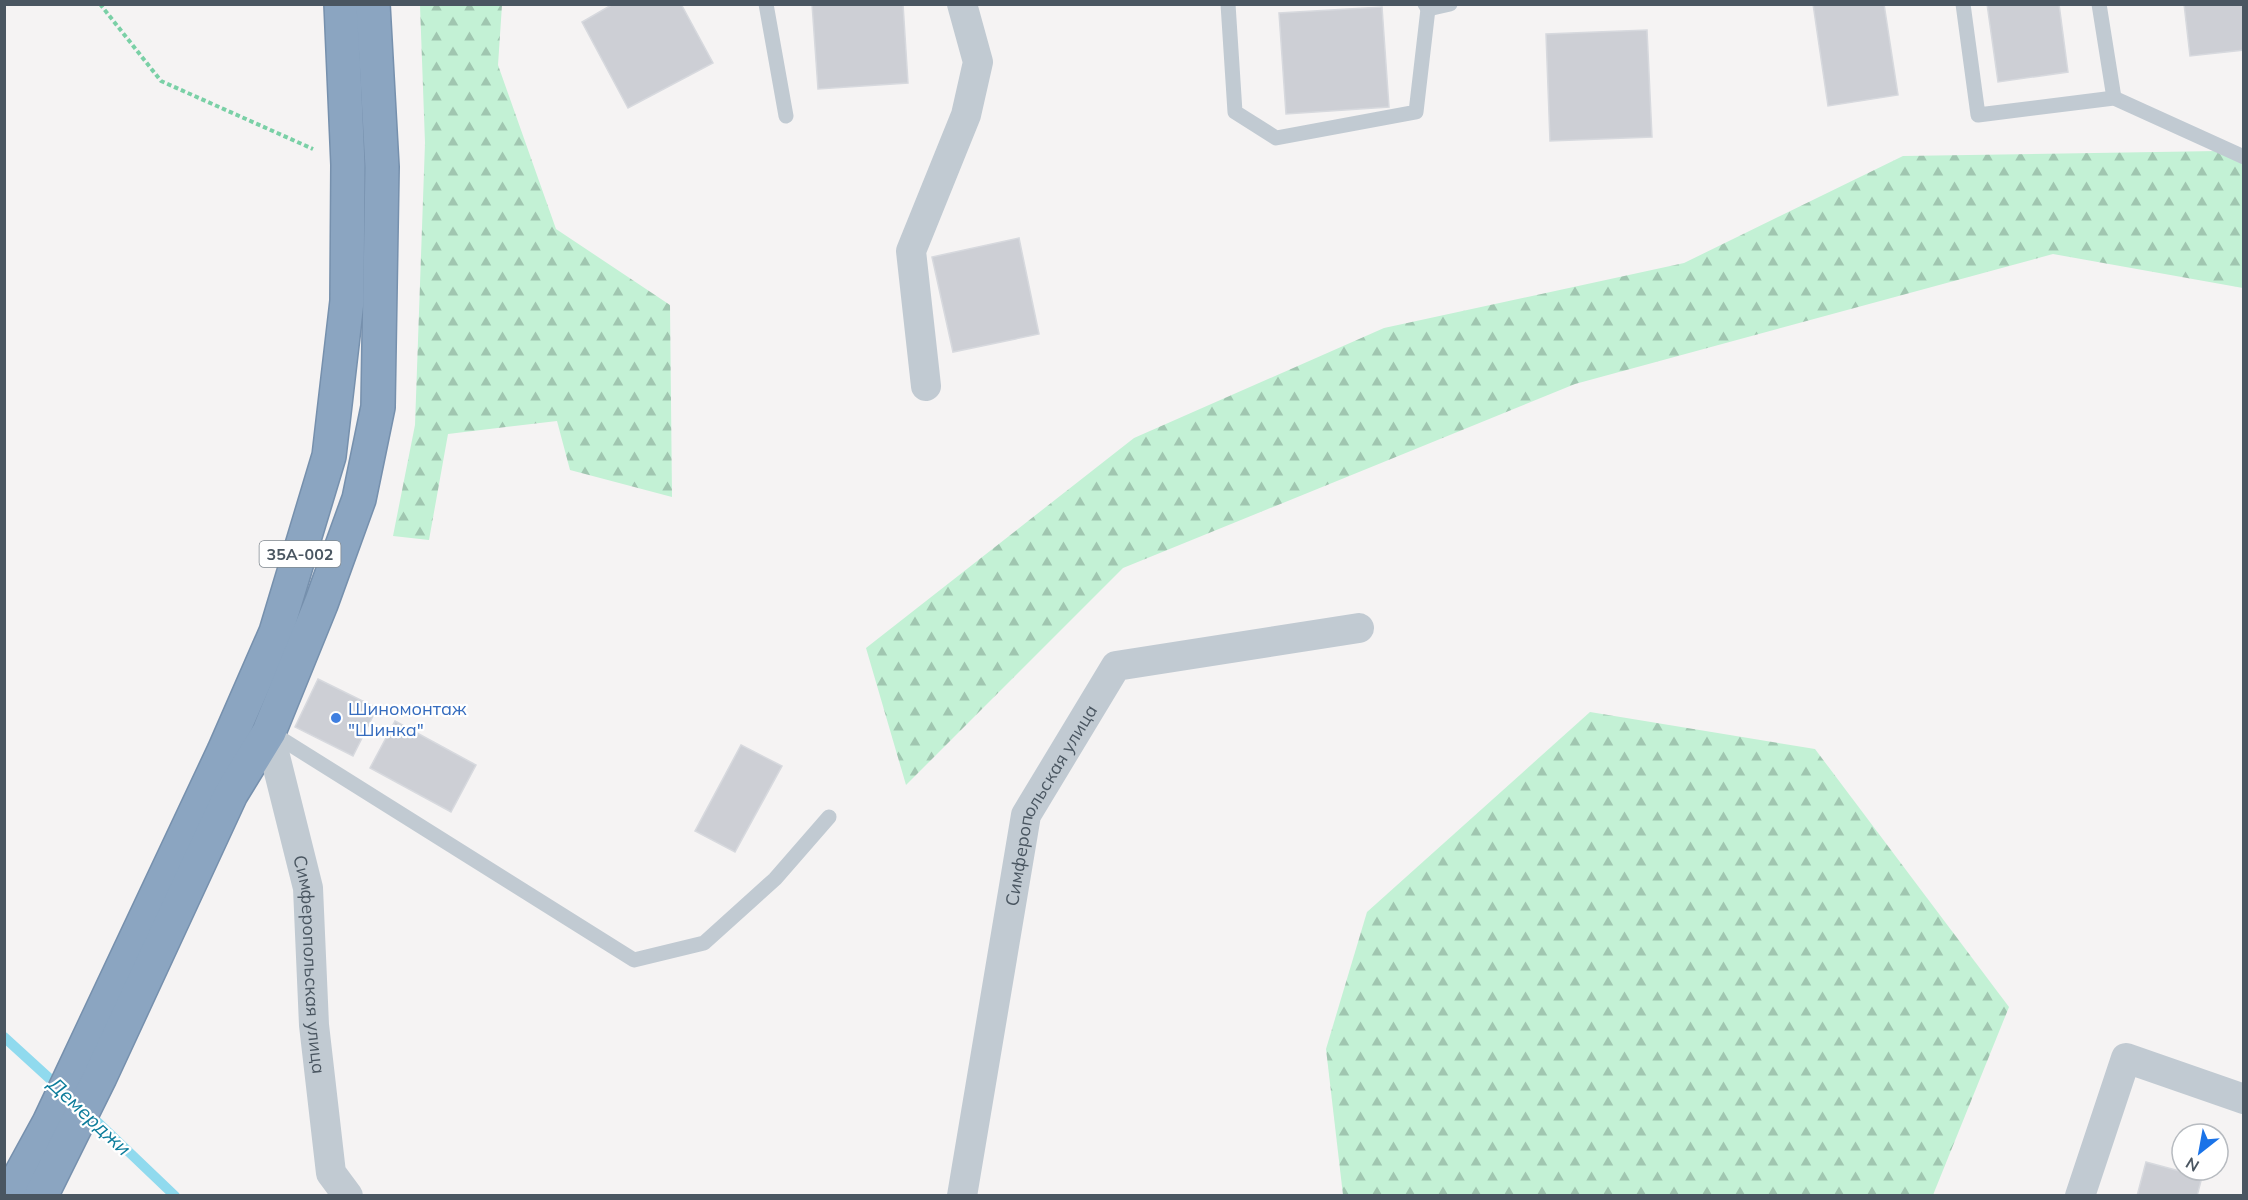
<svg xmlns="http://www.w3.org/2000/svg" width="2248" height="1200" font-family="Mulish,sans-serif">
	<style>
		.forest { fill: url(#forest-firs) }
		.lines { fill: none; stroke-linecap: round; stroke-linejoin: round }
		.stream { stroke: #90daee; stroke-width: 10 }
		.building { fill: #cdcfd5; stroke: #d7d9de; stroke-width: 1.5 }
		.highway-casing { stroke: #7690ad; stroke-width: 36 }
		.path { stroke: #7ad0a6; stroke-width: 4; stroke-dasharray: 4.5 3; stroke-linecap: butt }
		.lane { stroke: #c1cad2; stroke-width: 15 }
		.street { stroke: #c1cad2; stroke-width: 30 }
		.highway { stroke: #8ba5c1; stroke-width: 33 }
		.shop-dot { fill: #3f7fe0; stroke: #fff; stroke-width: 2 }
		.labels { text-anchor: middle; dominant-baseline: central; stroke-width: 4.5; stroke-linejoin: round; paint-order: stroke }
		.shield { fill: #fff; stroke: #808990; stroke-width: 1.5 }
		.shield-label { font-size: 16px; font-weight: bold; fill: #4a5661 }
		.shop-label { font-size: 18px; fill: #366cbe; stroke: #fff; text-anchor: start }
		.street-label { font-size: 18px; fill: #4a5661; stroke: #fff }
		.water-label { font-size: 20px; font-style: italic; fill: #0c7c9b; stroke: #fff }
	</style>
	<defs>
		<pattern id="forest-firs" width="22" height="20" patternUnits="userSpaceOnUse" patternTransform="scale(1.5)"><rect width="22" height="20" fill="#c3f1d5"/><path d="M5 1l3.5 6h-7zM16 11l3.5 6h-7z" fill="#a0c6b0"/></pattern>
	</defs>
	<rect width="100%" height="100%" fill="#f5f3f3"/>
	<g class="forest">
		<polygon points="420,5 502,5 498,65 556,229 670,305 672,497 570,470 557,421 448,434 429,540 393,536 415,425 425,143"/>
		<polygon points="2218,151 2243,160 2243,288 2053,254 1575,384 1123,568 906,785 866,648 1134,438 1384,328 1684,263 1903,156"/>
		<polygon points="1590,712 1815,749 2009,1007 1933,1195 1343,1195 1326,1049 1367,912"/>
	</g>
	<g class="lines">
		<g class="stream">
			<polyline points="4,1037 61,1089"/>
			<polyline points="86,1111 175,1196"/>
		</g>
	</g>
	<g class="building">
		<polygon points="613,4 681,4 713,63 628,108 582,22"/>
		<polygon points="812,4 903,4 908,83 818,89"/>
		<polygon points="1813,4 1884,4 1898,95 1828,106"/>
		<polygon points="1987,4 2059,4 2068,72 1998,82"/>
		<polygon points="2184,4 2244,4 2244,50 2190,56"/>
		<polygon points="1382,7 1389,107 1286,114 1279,13"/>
		<polygon points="1647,30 1652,137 1550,141 1546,34"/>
		<polygon points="1019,238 1039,334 953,352 932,257"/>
		<polygon points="318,679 377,708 353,756 295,727"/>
		<polygon points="395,721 476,765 451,812 370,768"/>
		<polygon points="741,745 782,766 735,852 695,831"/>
		<polygon points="2146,1162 2202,1177 2197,1196 2137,1196"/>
	</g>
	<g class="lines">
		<defs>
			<g id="highway">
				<polyline points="9,1196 49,1123 224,751 276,632 329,456 347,301 348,165 341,4"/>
				<polyline points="41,1196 100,1077 231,794 269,732 321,604 359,499 378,407 382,167 373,4"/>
			</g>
		</defs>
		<use href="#highway" class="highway-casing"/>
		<polyline class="path" points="100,4 161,81 313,149"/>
		<g class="lane">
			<polyline points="766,4 786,116"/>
			<polyline points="1228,4 1235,112 1276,138 1416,112 1428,9"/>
			<polyline points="1425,4 1428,9 1450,4"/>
			<polyline points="1963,4 1978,115 2114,98 2244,157"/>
			<polyline points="2099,4 2114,98"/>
			<polyline points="272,733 634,960 704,943 775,879 829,817"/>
		</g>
		<g class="street">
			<polyline points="926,386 911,251 966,115 978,62 962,4"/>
			<path id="s1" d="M 269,732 L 308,888 L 314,1025 L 331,1173 L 348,1196"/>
			<path id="s2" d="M 962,1196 L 1026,815 L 1116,666 L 1359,628"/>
			<polyline points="2080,1196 2126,1058 2244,1099"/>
		</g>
		<use href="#highway" class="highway"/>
	</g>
	<circle class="shop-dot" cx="336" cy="718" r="6"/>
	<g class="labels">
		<rect class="shield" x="259.5" y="541" width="81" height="26" rx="4.5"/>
		<g class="shield-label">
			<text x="300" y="554">35А-002</text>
		</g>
		<g class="shop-label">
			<text x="348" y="708">Шиномонтаж<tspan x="348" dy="21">"Шинка"</tspan></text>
		</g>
		<g class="street-label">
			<text stroke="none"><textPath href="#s2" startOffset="404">Симферопольская улица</textPath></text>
			<text stroke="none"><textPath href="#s1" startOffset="237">Симферопольская улица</textPath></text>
		</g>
		<g class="water-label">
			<text transform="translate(90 1116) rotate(43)">Демерджи</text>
		</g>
	</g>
	<rect width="2248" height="1200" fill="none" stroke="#4a5661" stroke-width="12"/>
	<g transform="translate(2200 1152) rotate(211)"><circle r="28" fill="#ffffff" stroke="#b7bbc0" stroke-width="1.5"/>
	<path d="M0-4.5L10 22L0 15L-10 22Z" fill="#1a73e8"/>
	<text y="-9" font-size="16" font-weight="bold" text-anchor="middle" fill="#4a5661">N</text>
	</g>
</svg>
